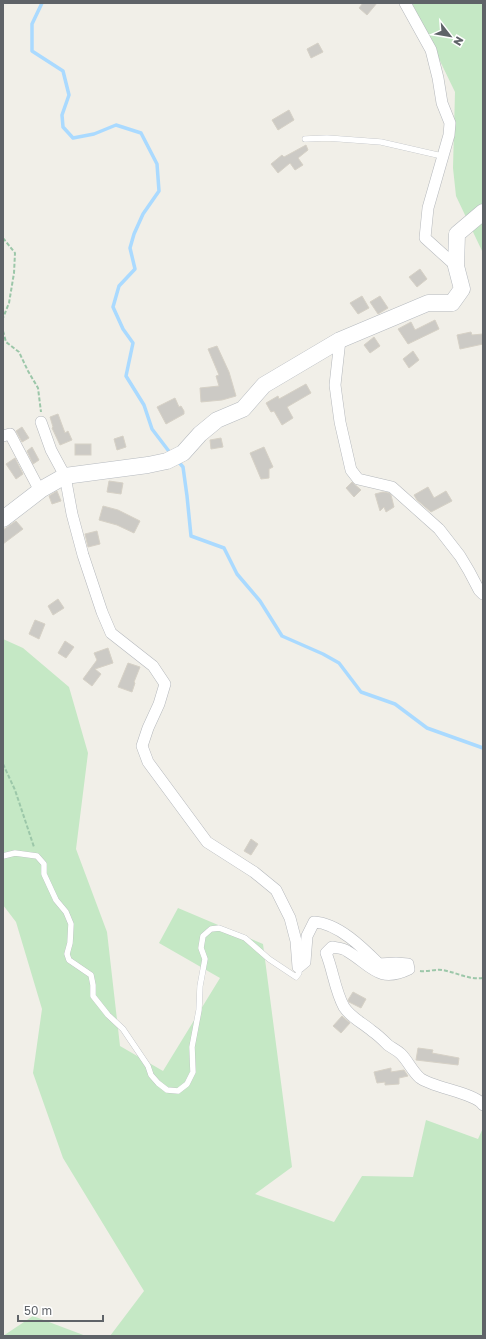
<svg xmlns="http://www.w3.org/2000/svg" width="486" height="1339" font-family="'Golos Text',sans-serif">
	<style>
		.green { fill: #c5e8c5 }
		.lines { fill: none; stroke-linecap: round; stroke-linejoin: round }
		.stream { stroke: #aadaff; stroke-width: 3.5 }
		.building { fill: #cccac5; stroke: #d6d1c6 }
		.lane-casing { stroke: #b5b8bc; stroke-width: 6 }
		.street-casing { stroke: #b5b8bc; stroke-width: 12 }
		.secondary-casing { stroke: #b6babf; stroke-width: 17 }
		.path { stroke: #9cc7a9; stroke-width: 2; stroke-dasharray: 4 2; stroke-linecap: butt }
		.lane { stroke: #fff; stroke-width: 5.5 }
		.street { stroke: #fff; stroke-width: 11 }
		.secondary { stroke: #fff; stroke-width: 16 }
	</style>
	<rect width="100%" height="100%" fill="#f1efe8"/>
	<g class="green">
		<polygon points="412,3 483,3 483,253 456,196 453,168 455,92"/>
		<polygon points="3,639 23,648 69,687 88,753 76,849 107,932 120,1046 163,1071 220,978 159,943 178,908 263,944 292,1167 255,1194 334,1222 362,1176 413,1177 426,1120 478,1139 483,1128 483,1336 110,1336 144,1291 63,1158 33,1073 42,1009 16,922 3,905"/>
		<polygon points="33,1316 86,1336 3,1336"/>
	</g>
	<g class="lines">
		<g class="stream">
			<polyline points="42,3 32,24 32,51 63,71 69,95 62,115 63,127 73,138 94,134 116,125 141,133 157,164 159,191 143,214 134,234 130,248 135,269 119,286 113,307 123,329 133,343 126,376 144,405 152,429 171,454"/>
			<polyline points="177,460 183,467 187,496 191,536 224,548 237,574 260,601 282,636 323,654 339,663 361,692 395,704 427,728 483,748"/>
		</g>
	</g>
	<g class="building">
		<polygon points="363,3 377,3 367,15 359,8"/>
		<polygon points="318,43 323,52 311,58 307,49"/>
		<polygon points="289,110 294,120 278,130 272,120"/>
		<polygon points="306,145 308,150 298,158 303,165 295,170 290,163 278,173 271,164 282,155 284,157"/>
		<polygon points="420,269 427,279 417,287 409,277"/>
		<polygon points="362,296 369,308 358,314 350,303"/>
		<polygon points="380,296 388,308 378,314 370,302"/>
		<polygon points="435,320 439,329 408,344 398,329 411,322 415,330"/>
		<polygon points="471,332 472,335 483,334 483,344 460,349 457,335"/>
		<polygon points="374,337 380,346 370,353 364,345"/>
		<polygon points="217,346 229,372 236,396 222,400 201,402 200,388 219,386 216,376 219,375 208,349"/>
		<polygon points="413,351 419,360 409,368 403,359"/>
		<polygon points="306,384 311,393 287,407 293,418 282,425 274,411 271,412 266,403 278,396 279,399"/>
		<polygon points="175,398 179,407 181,406 184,411 184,414 166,424 157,407"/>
		<polygon points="58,414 65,433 68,431 72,440 60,445 52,428 53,427 50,417"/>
		<polygon points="22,427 29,438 22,442 16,431"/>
		<polygon points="123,436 126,447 117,450 114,439"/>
		<polygon points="221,438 223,447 211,449 210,440"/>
		<rect x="75" y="444" width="16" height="11"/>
		<polygon points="32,447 39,460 33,464 27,451"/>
		<polygon points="264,447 273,467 269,469 269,478 261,479 250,453"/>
		<polygon points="15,458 23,474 16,479 6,464"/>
		<polygon points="109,481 123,483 121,494 107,492"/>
		<polygon points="352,482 361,490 354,497 346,488"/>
		<polygon points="428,487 434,498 446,491 452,501 431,512 417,500 414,495"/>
		<polygon points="57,491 61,501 52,504 49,496"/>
		<polygon points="383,492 389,493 391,495 394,507 386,512 384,507 380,511 375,494"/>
		<polygon points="103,506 118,510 140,521 134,533 117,525 99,520"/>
		<polygon points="16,521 23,529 3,544 3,530"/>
		<polygon points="97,531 100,544 88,547 85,534"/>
		<polygon points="58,599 64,608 53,615 48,606"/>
		<polygon points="35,620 45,624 39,639 29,634"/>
		<polygon points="65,641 74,647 66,658 58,653"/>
		<polygon points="108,648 113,663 95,669 101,674 92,686 83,679 97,660 94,653"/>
		<polygon points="128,663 140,667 134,682 135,683 132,692 118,687"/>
		<polygon points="251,839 258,844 251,855 244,851"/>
		<polygon points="353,992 366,999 361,1008 349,1002 348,1000"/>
		<polygon points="342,1016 350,1023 341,1033 333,1026"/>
		<polygon points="418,1048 433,1050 432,1053 459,1058 458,1065 416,1060"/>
		<polygon points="391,1068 391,1072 404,1070 408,1076 399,1078 399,1084 385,1085 385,1082 377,1083 374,1072"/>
	</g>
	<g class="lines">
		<defs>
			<g id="lane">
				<polyline points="305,139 327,138 381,142 442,156"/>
				<polyline points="3,856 15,853 37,856 44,864 44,874 56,900 66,912 71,924 70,943 67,954 69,960 91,975 93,985 93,996 108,1015 123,1029 148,1066 151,1075 158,1083 167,1090 178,1091 187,1084 193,1072 192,1047 199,1010 200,986 205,959 201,948 203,936 211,929 219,928 245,938 269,959 296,977 299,973 298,967"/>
			</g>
			<g id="street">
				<polyline points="405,3 431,50 438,78 442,103 450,123 449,135 428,208 425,238 456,266"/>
				<polyline points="340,340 335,385 340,422 351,470 358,479 392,487 439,529 460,556 469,571 479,590 483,594"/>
				<polyline points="41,422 51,450 65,476 72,514 83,555 102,612 111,633 153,666 165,684 159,704 148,728 142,746 148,762 207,842 254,872 276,890 290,918 296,941 298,967"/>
				<polyline points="3,436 10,434 40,491"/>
				<path d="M 299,967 L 305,962 L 307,936 L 314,922 C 338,923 363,948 379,964 L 396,963 L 408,964 L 409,969 C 378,984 371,965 347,951 C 343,948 337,948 332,947 L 326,953 C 333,970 335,991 344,1007 C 351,1018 363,1023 372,1031 C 378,1035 383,1040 388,1045 C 392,1048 397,1050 401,1054 C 408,1061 412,1071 420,1078 C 433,1088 476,1093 483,1105"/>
			</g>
			<polyline id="secondary" points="3,519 42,489 65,476 148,465 167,461 183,453 200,434 217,420 243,409 264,385 340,340 428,303 452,303 462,289 456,266 457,234 483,212"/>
		</defs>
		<use href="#lane" class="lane-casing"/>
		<use href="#street" class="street-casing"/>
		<use href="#secondary" class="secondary-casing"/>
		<g class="path">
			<polyline points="3,238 15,253 14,273 9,303 3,318"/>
			<polyline points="3,331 6,342 19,352 28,371 38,388 41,412"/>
			<polyline points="3,764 15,790 34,847"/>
			<path d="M 420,971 C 427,972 435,969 442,970 C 456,972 468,980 483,978"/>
		</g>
		<use href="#lane" class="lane"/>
		<use href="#street" class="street"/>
		<use href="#secondary" class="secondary"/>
	</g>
	<rect width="486" height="1339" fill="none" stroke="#5f6368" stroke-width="8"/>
	<g transform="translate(450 36) rotate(121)" stroke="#ffffff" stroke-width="3" paint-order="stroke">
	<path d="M0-3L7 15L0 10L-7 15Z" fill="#5f6368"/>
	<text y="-6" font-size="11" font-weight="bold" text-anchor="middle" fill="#5f6368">N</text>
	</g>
	<path d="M18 1315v6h85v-6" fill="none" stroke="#5f6368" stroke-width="2"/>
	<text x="24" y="1315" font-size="12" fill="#5f6368" stroke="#ffffff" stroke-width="3" paint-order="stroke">50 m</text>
</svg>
